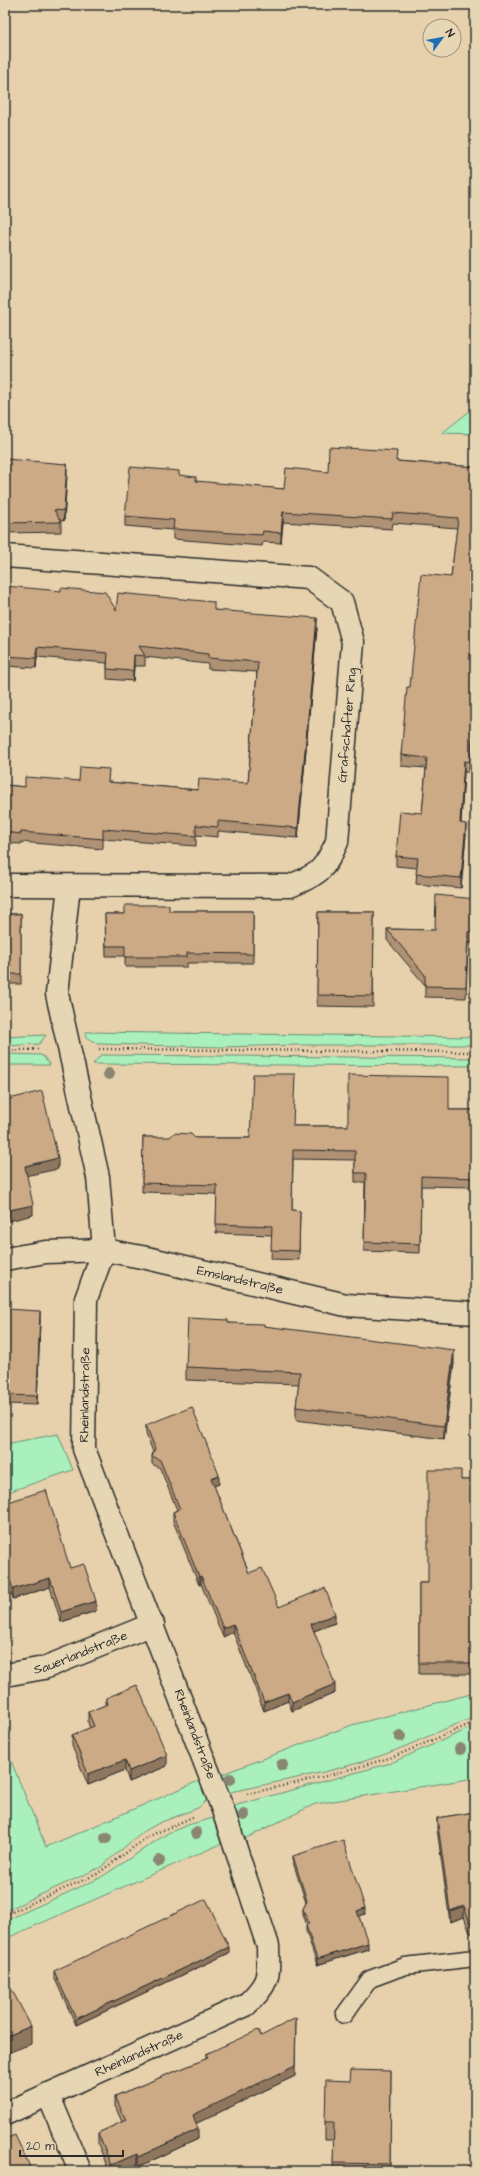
<svg xmlns="http://www.w3.org/2000/svg" width="480" height="2176" font-family="'Architects Daughter',sans-serif">
	<style>
		.green { fill: #a9f0bc; stroke: #6a8e74 }
		.lines { fill: none; stroke-linecap: round; stroke-linejoin: round }
		.service-casing { stroke: #2b2b2b; stroke-width: 19 }
		.minor-casing { stroke: #2b2b2b; stroke-width: 25 }
		.path { stroke: #2b2b2b; stroke-width: 2.5; stroke-dasharray: 1 3; stroke-linecap: butt }
		.service { stroke: #e7d6b3; stroke-width: 16 }
		.minor { stroke: #e7d6b3; stroke-width: 22 }
		.tree { fill: #8a8671 }
		.wall { fill: #af9273; stroke: #2b2b2b }
		.shaded-wall { fill: #8f775e; stroke: #2b2b2b }
		.building { fill: #ccaa86; stroke: #2b2b2b }
		.labels { text-anchor: middle; dominant-baseline: central; stroke-width: 3; stroke-linejoin: round; paint-order: stroke }
		.street-label { font-size: 13px; fill: #2b2b2b; stroke: #e7d6b3 }
	</style>
	<rect width="100%" height="100%" fill="#e6d1ac"/>
	<filter id="ink" filterUnits="userSpaceOnUse"><feTurbulence type="fractalNoise" baseFrequency=".025" numOctaves="2"/><feDisplacementMap in="SourceGraphic" scale="8" xChannelSelector="R" yChannelSelector="G"/><feConvolveMatrix kernelMatrix="1 2 1 2 8 2 1 2 1" color-interpolation-filters="sRGB"/></filter>
	<g filter="url(#ink)">
		<g class="green">
			<polygon points="475,407 475,434 442,433"/>
			<polygon points="85,1032 475,1037 475,1045 296,1045 222,1047 98,1044 86,1037"/>
			<polygon points="46,1035 39,1044 5,1046 5,1037"/>
			<polygon points="5,1054 40,1055 43,1056 50,1065 5,1065"/>
			<polygon points="101,1055 475,1058 475,1066 93,1064"/>
			<polygon points="58,1434 73,1470 5,1493 5,1444"/>
			<path d="M 475,1693 L 475,1717 C 444,1728 414,1744 383,1755 C 332,1773 278,1781 226,1793 L 220,1775 L 352,1725 Z"/>
			<polygon points="475,1726 475,1778 315,1804 242,1840 230,1807 391,1763"/>
			<polygon points="5,1746 46,1847 201,1780 208,1799 198,1808 159,1823 141,1833 101,1867 5,1911 5,1865 11,1862 5,1849"/>
			<polygon points="213,1818 221,1844 5,1939 5,1921 100,1878 168,1833 188,1825"/>
		</g>
		<g class="lines">
			<defs>
				<polyline id="service" points="344,2015 370,1979 405,1966 475,1958"/>
				<g id="minor">
					<path d="M 5,556 L 309,578 L 342,602 L 353,642 L 337,842 C 324,870 320,874 290,886 L 5,885"/>
					<path id="s1" d="M 5,1259 L 46,1252 L 104,1250 L 147,1258 L 346,1305 L 475,1313"/>
					<path id="s2" d="M 5,1675 L 44,1668 L 153,1624"/>
					<polyline points="48,2094 80,2171"/>
					<path id="s3" d="M 5,2114 L 246,2005 C 269,1983 269,1978 268,1946 L 222,1807 L 84,1449 L 86,1299 L 104,1250 L 98,1177 L 57,994 L 69,886"/>
				</g>
			</defs>
			<use href="#service" class="service-casing"/>
			<use href="#minor" class="minor-casing"/>
			<g class="path">
				<polyline points="99,1049 475,1052"/>
				<polyline points="5,1051 40,1049"/>
				<polyline points="247,1794 326,1776 393,1757 475,1722"/>
				<polyline points="5,1915 97,1874 149,1836 195,1816"/>
			</g>
			<use href="#service" class="service"/>
			<use href="#minor" class="minor"/>
		</g>
		<g class="tree">
			<circle cx="109" cy="1074" r="6"/>
			<circle cx="400" cy="1736" r="6"/>
			<circle cx="460" cy="1749" r="6"/>
			<circle cx="282" cy="1765" r="6"/>
			<circle cx="230" cy="1779" r="6"/>
			<circle cx="244" cy="1815" r="6"/>
			<circle cx="196" cy="1833" r="6"/>
			<circle cx="106" cy="1838" r="6"/>
			<circle cx="159" cy="1861" r="6"/>
		</g>
		<g class="wall">
			<polygon points="5,459 67,474 64,521 60,520 61,522 61,532 5,533"/>
			<polygon points="397,461 475,467 470,772 464,772 461,823 466,834 461,888 416,884 417,868 396,866 396,856 422,813 426,768 401,766 401,755 410,687 451,577 457,528 393,523 392,529 283,522 281,543 263,542 262,546 173,539 173,530 125,526 125,516 179,475 196,482 284,489 328,472"/>
			<polygon points="5,586 116,610 214,610 317,628 298,838 218,831 218,837 196,835 196,846 103,839 103,849 21,842 21,844 5,843 5,785 25,787 79,781 108,782 198,790 248,783 257,672 208,669 208,664 145,657 145,666 134,666 133,681 107,679 107,663 37,657 36,668 5,666"/>
			<polygon points="475,899 475,943 468,943 466,998 425,997 425,985 387,940 387,929 435,930"/>
			<polygon points="169,911 253,911 253,963 187,963 187,967 125,967 125,956 106,956 105,914 125,914"/>
			<polygon points="318,912 374,912 373,1007 317,1006"/>
			<rect x="5" y="914" width="16" height="70"/>
			<polygon points="449,1110 475,1110 475,1187 421,1186 420,1253 364,1251 365,1182 355,1182 355,1160 293,1159 292,1210 300,1211 299,1260 271,1259 272,1235 216,1233 217,1194 142,1192 143,1137 195,1138 250,1138 294,1126 348,1126"/>
			<polygon points="5,1309 40,1320 37,1405 5,1404"/>
			<polygon points="228,1323 264,1326 454,1363 444,1439 296,1420 296,1407 299,1384 186,1380 186,1367"/>
			<polygon points="146,1425 219,1484 214,1486 249,1573 279,1607 335,1623 314,1631 335,1693 292,1711 288,1701 264,1711 233,1632 223,1637 201,1584 199,1585 173,1521 173,1512 177,1510 160,1468 152,1464 152,1456 153,1452 146,1434"/>
			<polygon points="461,1480 475,1480 475,1674 419,1674 419,1583 428,1583"/>
			<polygon points="5,1503 70,1568 96,1611 61,1622 50,1587 13,1599 5,1575"/>
			<polygon points="106,1698 167,1766 129,1782 125,1770 88,1785 72,1746 72,1735 90,1728 88,1723 88,1712 106,1705"/>
			<polygon points="475,1812 475,1933 470,1933 464,1917 450,1922 437,1829 437,1818"/>
			<polygon points="293,1856 365,1914 359,1916 368,1949 317,1965 306,1931 306,1925 307,1925 303,1915 303,1909 306,1903 293,1862"/>
			<polygon points="229,1953 76,2025 54,1977 54,1971"/>
			<polygon points="261,2036 295,2076 196,2123 198,2139 138,2167 137,2165 121,2171 109,2171 98,2144 98,2133 122,2122 115,2106 115,2096 206,2059 206,2054"/>
			<polygon points="391,2071 390,2171 333,2171 334,2140 325,2140 325,2122"/>
		</g>
		<g class="shaded-wall">
			<polygon points="67,464 67,474 64,521 64,511"/>
			<polygon points="283,512 283,522 281,543 281,533"/>
			<polygon points="317,618 317,628 298,838 298,828"/>
			<polygon points="37,647 37,657 36,668 36,658"/>
			<polygon points="134,655 134,666 133,681 133,671"/>
			<polygon points="475,701 475,712 470,772 470,762"/>
			<polygon points="464,761 464,772 460,834 460,823"/>
			<polygon points="466,824 466,834 461,888 461,878"/>
			<polygon points="58,1158 58,1169 25,1176 25,1166"/>
			<polygon points="33,1205 33,1215 5,1222 5,1211"/>
			<polygon points="40,1311 40,1320 37,1405 37,1396"/>
			<polygon points="454,1350 454,1363 444,1439 444,1426"/>
			<polygon points="219,1475 219,1484 211,1487 211,1478"/>
			<polygon points="201,1576 201,1584 199,1585 199,1577"/>
			<polygon points="50,1578 50,1587 13,1599 13,1589"/>
			<polygon points="96,1601 96,1611 61,1622 61,1612"/>
			<polygon points="335,1614 335,1623 311,1632 311,1624"/>
			<polygon points="233,1624 233,1632 223,1637 223,1628"/>
			<polygon points="335,1684 335,1693 292,1711 292,1702"/>
			<polygon points="288,1693 288,1701 264,1711 264,1702"/>
			<polygon points="167,1755 167,1766 129,1782 129,1771"/>
			<polygon points="125,1760 125,1770 88,1785 88,1774"/>
			<polygon points="464,1906 464,1917 450,1922 450,1911"/>
			<polygon points="365,1908 365,1914 357,1917 357,1911"/>
			<polygon points="368,1943 368,1949 317,1965 317,1959"/>
			<polygon points="229,1947 229,1953 76,2025 76,2019"/>
			<polygon points="296,2018 295,2076 193,2125 193,2115"/>
			<polygon points="31,2026 31,2044 5,2054 5,2037"/>
			<polygon points="198,2129 198,2139 138,2167 138,2157"/>
			<polygon points="137,2154 137,2165 121,2171 111,2171 111,2165"/>
		</g>
		<g class="building">
			<polygon points="329,447 397,451 396,461 475,467 475,701 470,762 464,761 460,823 466,824 461,878 416,874 418,858 396,856 400,811 422,813 427,758 401,755 407,687 410,687 421,574 451,577 458,518 393,513 392,519 283,512 281,533 263,531 262,535 173,529 174,520 125,516 130,467 179,471 179,475 196,477 196,481 284,489 286,468 328,472"/>
			<polygon points="5,459 67,464 64,511 54,510 61,522 5,523"/>
			<polygon points="5,586 61,591 61,588 105,592 116,610 118,593 214,602 214,610 317,618 298,828 218,821 218,827 196,825 196,836 103,829 103,839 21,832 21,834 5,832 5,785 25,787 25,777 79,781 80,767 109,769 108,782 198,790 199,779 248,783 258,662 208,658 208,654 139,646 145,656 134,655 133,671 107,669 108,653 37,647 36,658 5,656"/>
			<polygon points="436,895 475,899 475,932 468,932 466,987 425,986 425,975 387,929 435,930"/>
			<polygon points="125,905 169,905 169,911 253,911 253,954 187,953 187,957 125,957 125,946 106,946 105,914 125,914"/>
			<polygon points="318,912 374,912 373,996 317,995"/>
			<rect x="5" y="914" width="16" height="60"/>
			<polygon points="253,1074 295,1074 293,1126 348,1126 348,1075 449,1077 449,1110 475,1110 475,1178 421,1176 420,1244 364,1242 366,1173 355,1173 355,1151 293,1150 292,1210 300,1211 299,1251 271,1250 272,1226 216,1224 217,1185 142,1183 143,1137 170,1137 174,1133 191,1134 195,1138 250,1138"/>
			<polygon points="42,1091 58,1158 25,1166 33,1205 5,1211 5,1100"/>
			<polygon points="5,1309 40,1311 37,1396 5,1395"/>
			<polygon points="188,1318 228,1320 228,1323 264,1324 264,1326 454,1350 444,1426 296,1407 300,1372 186,1367"/>
			<polygon points="192,1407 219,1475 211,1478 249,1573 262,1568 279,1607 325,1588 335,1614 311,1624 335,1684 292,1702 288,1693 264,1702 233,1624 223,1628 201,1576 199,1577 173,1512 180,1509 160,1460 152,1456 155,1448 146,1425"/>
			<polygon points="428,1470 461,1470 461,1480 475,1480 475,1663 419,1663 419,1583 428,1583"/>
			<polygon points="46,1490 70,1568 84,1564 96,1601 61,1612 50,1578 13,1589 5,1565 5,1503"/>
			<polygon points="137,1685 167,1755 129,1771 125,1760 88,1774 72,1735 94,1726 88,1712 108,1704 106,1698"/>
			<polygon points="475,1812 475,1922 470,1923 464,1906 450,1911 437,1818"/>
			<polygon points="343,1840 365,1908 357,1911 368,1943 317,1959 306,1925 309,1924 303,1909 307,1901 293,1856"/>
			<polygon points="206,1899 229,1947 76,2019 54,1971"/>
			<polygon points="5,1977 31,2026 5,2037"/>
			<polygon points="296,2018 295,2066 193,2115 198,2129 138,2157 137,2154 111,2165 98,2133 126,2120 115,2096 208,2058 206,2054 258,2030 261,2036"/>
			<polygon points="351,2070 391,2071 390,2164 333,2163 334,2122 325,2122 326,2080 350,2081"/>
			<polygon points="15,2135 32,2171 5,2171 5,2139"/>
			<polygon points="471,2162 473,2171 465,2171"/>
		</g>
	</g>
	<g class="labels">
		<g class="street-label">
			<text transform="translate(347 725) rotate(-85)">Grafschafter Ring</text>
			<text stroke="none"><textPath href="#s1" startOffset="239">Emslandstraße</textPath></text>
			<text stroke="none"><textPath href="#s3" startOffset="915">Rheinlandstraße</textPath></text>
			<text stroke="none"><textPath href="#s2" startOffset="79">Sauerlandstraße</textPath></text>
			<text transform="translate(195 1734) rotate(69)">Rheinlandstraße</text>
			<text stroke="none"><textPath href="#s3" startOffset="147">Rheinlandstraße</textPath></text>
		</g>
	</g>
	<rect width="480" height="2176" fill="none" stroke="#e7d6b3" stroke-width="20"/>
	<rect x="10" y="10" width="460" height="2156" fill="none" stroke="#2b2b2b" stroke-width="1.5" filter="url(#ink)"/>
	<g transform="translate(442 38) rotate(58)"><circle r="19" fill="#e7d6b3" stroke="#9c927d"/>
	<path d="M0-3L7 15L0 10L-7 15Z" fill="#1f6fb2"/>
	<text y="-6" font-size="11" font-weight="bold" text-anchor="middle" fill="#2b2b2b">N</text>
	</g>
	<path d="M20 2150v6h103v-6" fill="none" stroke="#2b2b2b" stroke-width="2"/>
	<text x="26" y="2150" font-size="12" fill="#2b2b2b" stroke="#e7d6b3" stroke-width="3" paint-order="stroke">20 m</text>
</svg>
